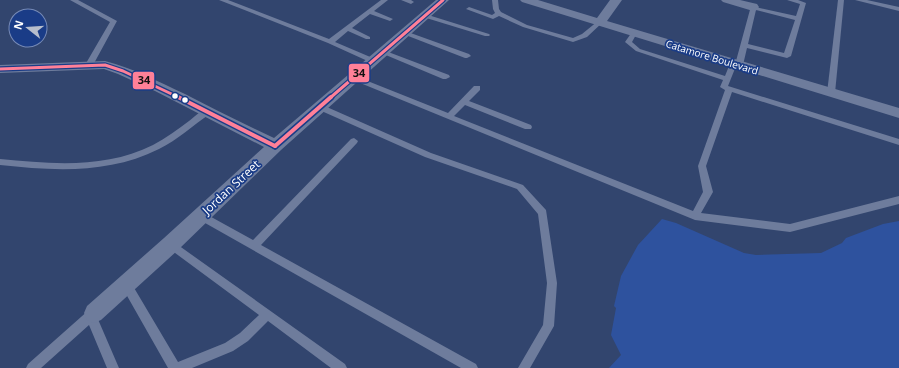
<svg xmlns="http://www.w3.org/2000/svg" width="899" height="368" font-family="'Open Sans',sans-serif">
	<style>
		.green { fill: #2e529e }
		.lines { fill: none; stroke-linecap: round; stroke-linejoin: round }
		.service { fill: #6e7c9c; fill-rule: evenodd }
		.minor { fill: #6e7c9c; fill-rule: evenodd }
		.bus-1-far1-casing { stroke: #1a3c87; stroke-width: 5.5 }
		.bus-1-casing { stroke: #1a3c87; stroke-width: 7 }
		.bus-1-far1 { stroke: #ff8098; stroke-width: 3 }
		.bus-1 { stroke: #ff8098; stroke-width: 4 }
		.bus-dot { fill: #fff; stroke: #1a3c87; stroke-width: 1.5 }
		.labels { text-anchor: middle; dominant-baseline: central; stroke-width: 3.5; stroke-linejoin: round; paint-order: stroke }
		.far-street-label { font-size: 10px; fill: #fff; stroke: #1a3c87 }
		.street-label { font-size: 12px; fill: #fff; stroke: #1a3c87 }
		.line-badge { stroke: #1a3c87; stroke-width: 1.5 }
		.pale-badge-label { font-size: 11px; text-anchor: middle; font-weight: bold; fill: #111 }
	</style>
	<rect width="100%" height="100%" fill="#32456e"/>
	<polygon class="green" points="662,219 676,223 744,253 756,255 821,253 842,243 846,238 883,224 899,221 899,368 609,368 621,355 611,335 616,308 614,306 621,276 638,245"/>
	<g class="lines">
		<g class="service">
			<polygon points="70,0 78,0 117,21 92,67 86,67 85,65 110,22"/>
			<polygon points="219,0 228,0 329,39 381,0 388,0 374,11 393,19 390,21 370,14 352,28 370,37 370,39 366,39 348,31 335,42 375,59 375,63 372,63 328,43"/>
			<polygon points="401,0 411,0 414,2 411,4"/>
			<polygon points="492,0 498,0 499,9 501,12 527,25 573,38 582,34 598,21 603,22 587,37 573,42 523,27 499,16 493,19 466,9 469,7 492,15 495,13 493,9"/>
			<path d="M 787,0 L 798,0 L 806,3 L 791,56 L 787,58 L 747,48 L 743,65 L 739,67 L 736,66 L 728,86 L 899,139 L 899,145 L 732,92 L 706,166 L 713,192 L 701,213 L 790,224 L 899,196 L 899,204 L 790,232 L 695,220 L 348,78 L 349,76 L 355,76 L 448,113 L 474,86 L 480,86 L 480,90 L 469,101 L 531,125 L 532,127 L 531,129 L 525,129 L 465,105 L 454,116 L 693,211 L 703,192 L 698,166 L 725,90 L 720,87 L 723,80 L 636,51 L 625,42 L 632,32 L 636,32 L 637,33 L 632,42 L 640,49 L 725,76 L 731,61 L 736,61 L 751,6 L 796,16 L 800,4 ZM 756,10 L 795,20 L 784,53 L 748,44 Z"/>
			<polygon points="838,0 844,0 835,93 831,95 827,93"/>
			<polygon points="855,0 867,0 899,7 899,11"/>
			<polygon points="425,14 489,34 490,35 489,36 485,36 423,17 422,16"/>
			<polygon points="405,31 469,54 471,56 467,58 465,58 403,34 403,32"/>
			<polygon points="383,50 449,75 450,77 446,79 443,79 381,53 381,51"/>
			<polygon points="320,104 431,153 523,185 546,210 557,283 554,326 530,368 518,368 543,325 547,283 538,214 517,189 425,157 317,109 316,107 317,105"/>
			<path d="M 207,109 L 211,112 L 210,114 C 193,125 178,140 159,149 C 109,174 55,171 0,165 L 0,159 C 52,164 105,169 153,145 C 166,138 178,129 189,121 C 194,117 200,111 207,109 Z"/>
			<polygon points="354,138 358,141 357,143 261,245 476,364 478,368 461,368 198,219 196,216 198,213 204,213 253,240 351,139"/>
			<polygon points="171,240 345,364 347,368 331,368 268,321 248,341 233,351 192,368 168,368 122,287 121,284 122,281 126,279 130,281 178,362 225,343 240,333 259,315 167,247 166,244 167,241"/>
			<polygon points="94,308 98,309 99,313 97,317 119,368 107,368 89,325 41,368 26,368 28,364 90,309"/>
		</g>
		<g class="minor">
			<path d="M 436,0 L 449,0 L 281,150 L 178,250 L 101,320 L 94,323 L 87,320 L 84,313 L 87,306 L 164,238 L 264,147 L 155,91 L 118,74 L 104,69 L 0,73 L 0,65 L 105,61 C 133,68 159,82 185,94 C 214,109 244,124 274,138 Z"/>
			<polygon points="520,0 538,0 597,18 610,0 622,0 607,21 899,108 899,118 522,2"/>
			<polygon points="721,0 740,0 757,4 759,7 757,10 753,11 723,2"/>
		</g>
		<defs>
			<g id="bus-1-far1">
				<polyline points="0,69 105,65 123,71 180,98"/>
				<polyline points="330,98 443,0"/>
			</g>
			<g id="bus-1">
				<polyline points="178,97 275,146"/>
				<polyline points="275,146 331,97"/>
			</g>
		</defs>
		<use href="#bus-1-far1" class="bus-1-far1-casing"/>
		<use href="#bus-1" class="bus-1-casing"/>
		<use href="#bus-1-far1" class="bus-1-far1"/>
		<use href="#bus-1" class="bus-1"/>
	</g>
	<g class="bus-dot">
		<circle cx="175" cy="96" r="3.5"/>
		<circle cx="185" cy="100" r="3.5"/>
	</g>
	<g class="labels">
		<g class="far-street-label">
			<text transform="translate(712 57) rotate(17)">Catamore Boulevard</text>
		</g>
		<g class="street-label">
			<text transform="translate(231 187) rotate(-43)">Jordan Street</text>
		</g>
	</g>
	<g class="line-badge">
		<rect x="348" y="63" width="22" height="20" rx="4" fill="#ff8098"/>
		<rect x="132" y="71" width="23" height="19" rx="4" fill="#ff8098"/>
	</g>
	<g class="pale-badge-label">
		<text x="359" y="77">34</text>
		<text x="144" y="84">34</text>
	</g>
	<g transform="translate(28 28) rotate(287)"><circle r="19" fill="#1a3c87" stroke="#768ab7"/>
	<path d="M0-3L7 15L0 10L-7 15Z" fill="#b7becc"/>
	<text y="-6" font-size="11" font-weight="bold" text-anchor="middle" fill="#ffffff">N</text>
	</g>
</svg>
